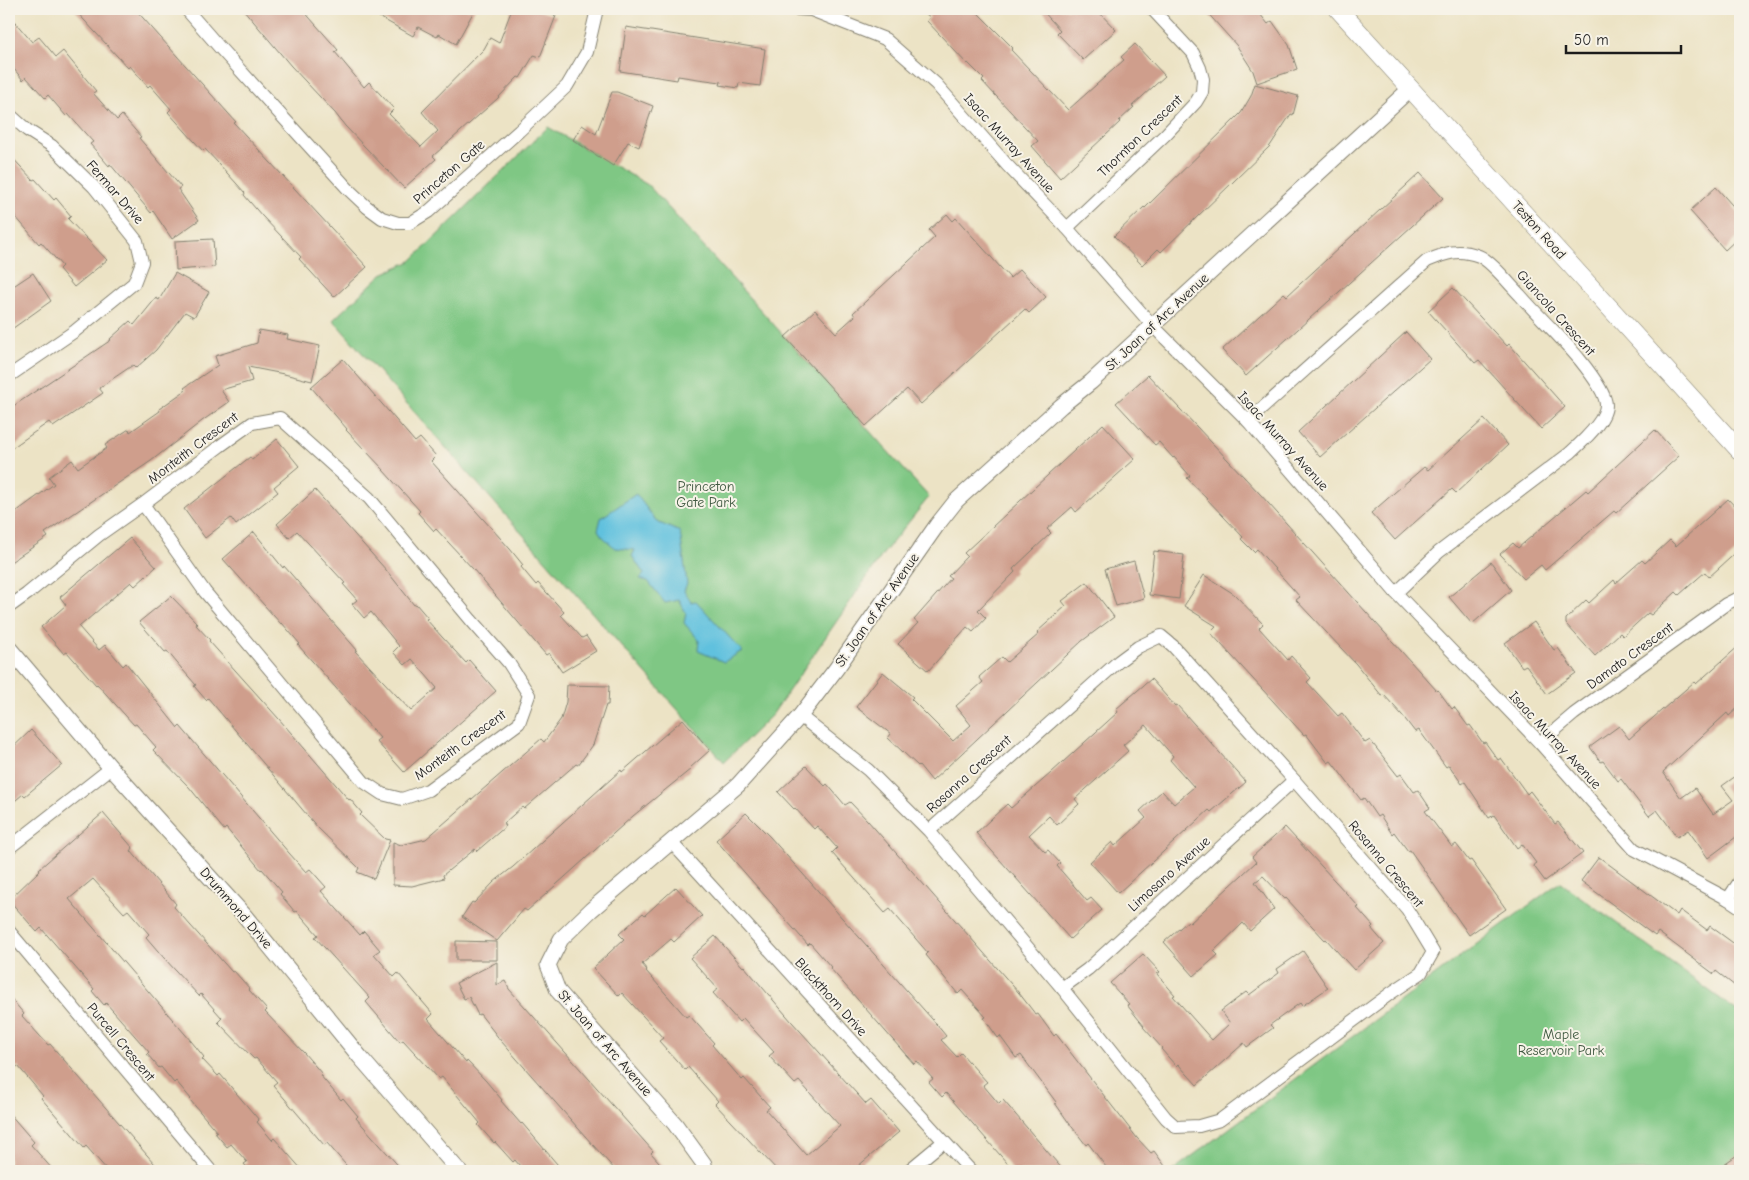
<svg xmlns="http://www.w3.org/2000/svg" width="1749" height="1180" font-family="'Comic Neue',sans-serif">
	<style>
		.green { fill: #7fc784; stroke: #4e7250 }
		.water { fill: #60c1de; stroke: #3e6e7d }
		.building { fill: #cf9e8c }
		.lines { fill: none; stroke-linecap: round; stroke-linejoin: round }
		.minor-casing { stroke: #848070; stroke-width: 14 }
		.tertiary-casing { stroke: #848070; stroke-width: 17 }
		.secondary-casing { stroke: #848070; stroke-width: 19 }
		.minor { stroke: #fff; stroke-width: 12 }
		.tertiary { stroke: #fff; stroke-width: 15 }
		.secondary { stroke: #fff; stroke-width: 18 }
		.labels { text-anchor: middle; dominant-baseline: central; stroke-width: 4; stroke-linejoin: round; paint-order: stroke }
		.street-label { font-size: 14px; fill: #1c1c1c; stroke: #f7f3e8 }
		.park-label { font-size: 14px; fill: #3f5840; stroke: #f7f3e8 }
	</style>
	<rect width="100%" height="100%" fill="#f7f3e8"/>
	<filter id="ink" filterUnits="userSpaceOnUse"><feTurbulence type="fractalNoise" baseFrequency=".02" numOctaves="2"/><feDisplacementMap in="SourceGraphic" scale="10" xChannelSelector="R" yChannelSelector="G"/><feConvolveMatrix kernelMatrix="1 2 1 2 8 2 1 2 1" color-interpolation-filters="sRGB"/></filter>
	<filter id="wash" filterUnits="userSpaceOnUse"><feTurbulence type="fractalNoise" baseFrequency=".0096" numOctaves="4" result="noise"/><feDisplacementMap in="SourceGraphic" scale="20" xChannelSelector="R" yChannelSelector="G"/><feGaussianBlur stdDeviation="1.12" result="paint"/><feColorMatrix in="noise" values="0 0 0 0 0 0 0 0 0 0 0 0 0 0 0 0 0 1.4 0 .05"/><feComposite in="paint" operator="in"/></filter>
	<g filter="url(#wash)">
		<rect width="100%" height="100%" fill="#ece3c5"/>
		<g class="green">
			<polygon points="548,127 648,185 929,497 883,554 772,715 724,762 333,320 382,274 411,261"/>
			<polygon points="1560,882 1740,1013 1740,1171 1172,1171"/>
		</g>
		<polygon class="water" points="636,494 657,522 680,532 687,583 684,591 691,602 696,601 742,651 724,662 698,651 699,640 684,623 686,613 679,600 665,603 648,581 640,579 644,574 632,556 635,550 615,548 602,536 598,530 601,518"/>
		<g id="blocks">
			<g class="building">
				<polygon points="74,9 135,9 236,122 234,123 367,267 334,297 299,259 301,257 262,216 244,195 245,193 219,164 205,149 203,151 168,112 171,109 150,85 148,87 130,66 128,68"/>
				<polygon points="243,9 302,9 338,50 335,52 364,87 369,82 394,109 389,114 421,147 438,131 422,112 484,49 490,38 499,43 512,9 534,9 556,16 540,57 534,55 520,78 518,77 497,99 433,156 436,159 404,188 345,126 335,113 291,66"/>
				<polygon points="365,9 475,9 456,44 439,34 437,37 418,27 413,36"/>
				<polygon points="919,9 974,9 1013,48 1011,50 1068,110 1124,60 1121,57 1135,44 1165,76 1132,106 1134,107 1119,121 1120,122 1060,178 1032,146 1038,141 982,81 984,79 968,63 967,64 927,21 930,17"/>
				<polygon points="1041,9 1096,9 1116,30 1083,60 1057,33 1060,30"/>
				<polygon points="1204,9 1256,9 1268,24 1272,21 1289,45 1297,69 1257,83 1253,71 1237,46"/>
				<polygon points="9,15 32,42 39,37 56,57 63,51 96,91 93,93 117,120 122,115 141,137 139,138 181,187 178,189 199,220 172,239 153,211 151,213 110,164 109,166 90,144 93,142 68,114 66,116 48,95 45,98 26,77 23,80 9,63"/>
				<polygon points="626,27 765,49 760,86 739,83 738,88 720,85 721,82 698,79 678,76 677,80 620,71"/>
				<polygon points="1255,84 1298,96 1293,115 1291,114 1270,146 1161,252 1158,249 1142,265 1114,236 1144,207 1145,208 1241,113 1251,96"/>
				<polygon points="612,92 617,92 653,106 639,147 628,142 613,166 573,140 582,125 596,134"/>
				<polygon points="9,154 33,180 35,179 54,200 56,198 71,216 68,219 107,260 74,287 59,269 62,266 41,242 39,244 9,209"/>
				<polygon points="1420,173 1443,198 1246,376 1222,350 1284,293 1287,296"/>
				<polygon points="1716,187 1740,214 1740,236 1725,250 1690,211"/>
				<polygon points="947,214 953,221 956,218 1010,278 1020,269 1046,297 1029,313 1025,309 921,404 907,389 866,426 785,337 815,310 836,333 855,316 853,313 935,237 929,230"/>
				<polygon points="213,239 215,267 176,270 175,241"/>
				<polygon points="33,273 51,301 9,331 9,289"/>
				<polygon points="175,273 209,292 194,317 185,312 156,350 136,368 133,365 99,388 103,393 53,427 49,422 9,450 9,409 111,340 110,339 130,321 134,325 156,298 159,300"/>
				<polygon points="1453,288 1507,346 1509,344 1565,407 1541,429 1479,360 1475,363 1428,311"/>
				<polygon points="259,330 288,335 287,339 320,346 312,381 284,374 248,367 252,381 221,390 229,402 202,421 151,461 45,533 48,537 9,563 9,517 54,484 49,477 72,460 78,468 107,448 105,445 129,429 130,432 160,411 159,409 186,390 184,388 218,365 215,356 257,343"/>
				<polygon points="1406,332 1430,359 1320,457 1298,432"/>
				<polygon points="343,359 415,442 420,438 436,456 431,461 510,549 523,565 521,567 536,585 538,583 564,612 561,615 582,638 586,636 596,651 562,672 549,653 546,655 473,569 436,529 434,531 418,513 420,511 383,470 384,470 346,430 347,429 311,387"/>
				<polygon points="1148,375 1260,494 1437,691 1438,690 1452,709 1454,707 1468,726 1470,725 1483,743 1485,742 1498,760 1501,758 1527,794 1530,791 1555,824 1558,822 1583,853 1545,881 1533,865 1536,863 1522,844 1517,848 1494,815 1489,818 1465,782 1462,784 1449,765 1446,767 1419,730 1415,732 1402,715 1384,695 1382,696 1356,664 1296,600 1300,597 1283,578 1257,549 1254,552 1241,539 1243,537 1187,478 1190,476 1174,457 1173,458 1159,442 1155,445 1116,403"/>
				<polygon points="1484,419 1508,445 1456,493 1452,489 1395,540 1371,513 1424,467 1428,470"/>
				<polygon points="1103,424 1135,459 1076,512 1072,507 1047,529 1051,533 1013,569 1015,572 978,610 986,618 973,632 967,627 928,671 898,644 918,623 914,620 951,578 948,576 967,556 964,553"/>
				<polygon points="1655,430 1679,456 1616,513 1614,511 1545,570 1541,565 1524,579 1500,554 1513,543 1518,548 1586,490 1588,492"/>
				<polygon points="277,439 299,466 274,487 278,492 236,525 231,518 205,538 184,509 250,457 252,460"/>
				<polygon points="315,490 387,571 414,605 416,604 428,618 426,619 442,637 466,663 469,660 496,691 404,772 376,741 380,738 298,645 300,644 282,623 281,624 223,559 254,532 283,568 284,566 357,650 355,651 411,711 437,688 412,659 405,665 393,652 399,646 371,612 364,618 352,604 357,600 343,584 345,583 297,531 289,538 277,524"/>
				<polygon points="1728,499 1740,512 1740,549 1709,577 1705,572 1679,595 1676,592 1651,615 1648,613 1623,636 1620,633 1595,656 1566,624 1566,619 1586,600 1589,603 1614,580 1616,583 1642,560 1645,563 1670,540 1676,546"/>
				<polygon points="130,538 156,567 135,586 131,582 79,627 99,650 105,645 123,666 126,663 178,728 180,726 289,853 306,872 310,869 326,887 321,891 360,935 364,931 380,950 374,954 394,977 398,973 433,1014 428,1019 466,1063 467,1061 486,1081 502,1100 501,1101 521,1124 522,1123 563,1171 524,1171 515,1160 513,1162 495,1142 494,1143 478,1125 480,1123 442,1077 439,1079 403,1040 400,1042 366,1002 370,998 315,937 318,935 297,911 295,912 280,894 282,892 262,869 261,870 226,828 224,830 189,787 153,750 156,747 136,724 134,725 97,684 96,685 67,652 64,654 41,627 66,605 60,597"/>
				<polygon points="1154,551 1184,555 1179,599 1149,595"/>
				<polygon points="1134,561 1144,598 1116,606 1105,569"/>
				<polygon points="1491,562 1511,590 1472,624 1449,597"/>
				<polygon points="1204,575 1234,594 1263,624 1259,628 1288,660 1291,656 1311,678 1307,682 1338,716 1342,713 1365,743 1370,740 1398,776 1401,774 1414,792 1418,790 1430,808 1425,811 1452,847 1456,844 1469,861 1471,860 1506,909 1469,935 1410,850 1408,851 1394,832 1392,834 1380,815 1377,817 1364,798 1361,800 1331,761 1328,763 1306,734 1304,735 1210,632 1216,626 1184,606"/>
				<polygon points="1087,582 1114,617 1082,641 932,781 919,765 918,766 888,738 891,734 856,707 883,672 913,697 911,699 953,741 971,725 956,706 983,682 979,677 1002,657 1007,662 1039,634 1037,632 1066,606 1062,601"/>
				<polygon points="171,596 198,624 196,625 210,640 209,641 279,719 349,800 350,799 362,813 360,815 385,839 390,840 374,879 357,872 359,868 318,828 208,698 206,700 194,686 196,685 182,669 167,651 165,652 139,622"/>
				<polygon points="1534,622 1554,650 1558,648 1576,673 1547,694 1526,665 1522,667 1505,643"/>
				<polygon points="1740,645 1740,706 1729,716 1727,713 1663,772 1681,798 1695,788 1713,814 1733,800 1722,786 1740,773 1740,834 1708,858 1688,830 1677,837 1657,810 1649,816 1621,779 1618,781 1603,761 1601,762 1590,747 1619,726 1629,739 1694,682 1696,684"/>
				<polygon points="1151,679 1175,706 1177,705 1246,782 1211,812 1209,810 1118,893 1090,862 1112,842 1115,846 1146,818 1140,811 1162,791 1174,804 1194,787 1170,760 1173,756 1146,725 1123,745 1128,751 1075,799 1079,804 1057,825 1049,816 1029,835 1045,852 1048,850 1060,863 1057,866 1087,901 1091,898 1102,910 1070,939 976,833 1007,804 1011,808 1051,773 1118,712 1116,709"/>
				<polygon points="567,685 609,686 608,705 606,705 593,745 578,765 576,764 524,809 522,807 504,823 506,826 477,851 475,849 443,875 444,878 412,886 393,885 393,842 401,845 426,839 541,739 544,742 561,719 566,702"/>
				<polygon points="683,719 710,750 690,768 691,769 633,816 527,911 524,909 497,941 462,917 472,902 474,903 494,882 513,867 621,770 622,772"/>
				<polygon points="31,730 62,765 25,796 23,794 9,806 9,751"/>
				<polygon points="806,766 825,786 827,784 845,805 850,802 868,821 1019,993 1036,1015 1038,1014 1054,1036 1056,1034 1137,1138 1151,1153 1154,1151 1165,1166 1158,1171 1109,1171 1088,1143 1086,1145 1069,1123 1055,1103 1056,1102 1021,1055 1016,1058 1000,1036 998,1038 984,1018 986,1017 962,990 958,994 926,955 928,953 890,909 885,913 832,853 837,848 817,826 814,829 795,808 794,809 778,792"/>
				<polygon points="103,813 133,848 131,851 176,904 174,907 232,972 234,971 250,989 249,990 267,1010 265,1012 304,1053 322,1074 320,1075 341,1100 343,1098 358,1116 356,1118 403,1171 351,1171 327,1143 324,1145 273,1085 277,1082 256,1058 254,1059 218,1022 222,1018 201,994 199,996 164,958 146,937 149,934 128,910 124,913 93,879 69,899 191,1041 204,1057 202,1059 218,1076 220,1074 259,1120 257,1122 272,1140 274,1138 303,1171 250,1171 244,1164 247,1162 231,1144 227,1147 215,1133 217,1132 190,1100 191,1099 176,1081 174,1083 161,1067 159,1068 147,1054 149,1052 106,1003 104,1005 92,991 94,989 41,928 37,932 9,900 40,870 39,869"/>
				<polygon points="746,813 770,837 932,1019 946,1036 941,1040 957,1057 961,1053 987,1082 983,1085 999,1104 1003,1100 1064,1171 1014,1171 946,1093 942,1097 929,1082 933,1079 917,1061 914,1064 830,968 831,967 810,943 808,945 716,840"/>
				<polygon points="1285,827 1359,907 1357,908 1373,926 1371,928 1384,943 1354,970 1326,939 1325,940 1286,898 1285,899 1263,876 1255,882 1274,909 1250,931 1243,923 1214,951 1218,955 1194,976 1164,942 1188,921 1190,923 1256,862 1252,857"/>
				<polygon points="1599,857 1677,915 1680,910 1707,930 1710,926 1740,948 1740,990 1716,971 1714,974 1658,932 1655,936 1581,881"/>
				<polygon points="676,887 702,916 674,942 671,939 642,964 647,970 646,971 686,1017 689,1015 714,1043 712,1045 742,1080 744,1078 770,1107 766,1110 806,1155 840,1126 799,1081 795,1084 769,1056 774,1052 743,1018 739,1022 713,993 718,989 690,958 715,936 743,967 744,966 792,1022 866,1104 871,1100 899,1132 852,1171 778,1171 715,1104 718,1101 688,1067 685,1070 659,1041 663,1038 622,993 619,996 593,968 624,939 619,934 643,913 645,915"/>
				<polygon points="456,941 497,942 497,960 456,960"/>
				<polygon points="1303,951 1328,988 1302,1006 1300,1003 1270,1025 1273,1028 1247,1047 1244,1043 1197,1085 1178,1064 1176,1066 1161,1049 1162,1048 1143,1027 1144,1026 1127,1005 1129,1004 1110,983 1143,954 1160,972 1157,974 1175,995 1173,996 1212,1040 1230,1023 1221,1011 1246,992 1249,995 1279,973 1277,969"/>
				<polygon points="497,962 497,985 505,981 509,989 653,1151 651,1153 667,1171 616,1171 501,1041 480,1014 478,1015 469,997 464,999 456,983"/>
				<polygon points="9,996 24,1014 22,1016 48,1045 50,1044 161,1171 108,1171 86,1146 84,1148 41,1098 43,1096 18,1066 15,1068 9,1061"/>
				<polygon points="9,1113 34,1142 31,1145 54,1171 9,1171"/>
				<polygon points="1740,1153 1740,1171 1714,1171"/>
			</g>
		</g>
	</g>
	<g filter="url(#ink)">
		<use href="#blocks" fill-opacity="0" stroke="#848070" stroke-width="1"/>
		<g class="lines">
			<defs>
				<g id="minor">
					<polyline points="186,9 220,48 349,190 367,207 382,218 398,223 410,223 428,212 519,131 567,86 587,52 597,9"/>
					<polyline points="797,9 811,10 885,39 936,84 1007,165 1067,228 1153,326 1248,421 1396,593 1540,743 1634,849 1728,899 1740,907"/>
					<polyline points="9,114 27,130 52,146 94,187 137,241 142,262 134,283 75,331 9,376"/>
					<polyline points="1067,228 1165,135 1196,102 1202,92 1203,79 1200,68 1193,53 1152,9"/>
					<path d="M 1248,421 L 1427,261 C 1446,253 1458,248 1479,256 C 1490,260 1511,286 1520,295 C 1539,317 1561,337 1580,360 C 1588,370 1606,393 1606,405 C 1606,421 1581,443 1570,453 L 1439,552 L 1396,593"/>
					<polyline points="9,607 27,594 99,535 143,504 220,446 252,423 280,418 369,498 471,620 508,662 529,695 519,723 428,790 402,799 382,794 364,782 205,592 143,504"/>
					<polyline points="800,716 868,770 929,831 1062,988 1166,1118 1176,1127 1199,1126 1220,1120 1391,993 1421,973 1433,952 1407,909 1294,780 1173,646 1161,636 1138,647 1119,661 929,831"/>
					<polyline points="1540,743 1574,714 1726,604 1740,597"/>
					<polyline points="671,842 971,1171"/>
					<polyline points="9,848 111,768"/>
					<polyline points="1728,899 1740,881"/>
					<polyline points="9,931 211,1171"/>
					<polyline points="1062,988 1088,969 1294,780"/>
					<polyline points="908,1171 943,1142"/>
				</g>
				<g id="tertiary">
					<polyline points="9,648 111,768 244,915 360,1057 459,1171"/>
					<polyline points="705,1171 704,1164 675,1124 558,991 548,965 561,939 591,910 738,785 800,716 836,669 937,525 956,501 1061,406 1091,382 1410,89"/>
				</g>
				<polyline id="secondary" points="1338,9 1740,451"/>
			</defs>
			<use href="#minor" class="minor-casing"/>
			<use href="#tertiary" class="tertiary-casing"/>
			<use href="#secondary" class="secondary-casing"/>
			<use href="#minor" class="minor"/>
			<use href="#tertiary" class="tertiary"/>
			<use href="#secondary" class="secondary"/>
		</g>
	</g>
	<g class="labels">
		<g class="street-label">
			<text transform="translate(1140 136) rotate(-44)">Thornton Crescent</text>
			<text transform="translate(1009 143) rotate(48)">Isaac Murray Avenue</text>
			<text transform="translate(449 172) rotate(-41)">Princeton Gate</text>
			<text transform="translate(115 192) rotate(49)">Fermar Drive</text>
			<text transform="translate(1539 230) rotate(48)">Teston Road</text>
			<text transform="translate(1556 313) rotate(48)">Giancola Crescent</text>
			<text transform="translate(1157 322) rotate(-43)">St. Joan of Arc Avenue</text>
			<text transform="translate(1283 441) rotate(48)">Isaac Murray Avenue</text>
			<text transform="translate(193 448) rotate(-37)">Monteith Crescent</text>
			<text transform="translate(877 610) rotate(-55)">St. Joan of Arc Avenue</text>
			<text transform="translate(1630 656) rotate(-36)">Damato Crescent</text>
			<text transform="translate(1555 740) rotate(47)">Isaac Murray Avenue</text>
			<text transform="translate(460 745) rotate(-36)">Monteith Crescent</text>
			<text transform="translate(969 774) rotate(-42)">Rosanna Crescent</text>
			<text transform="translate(1386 864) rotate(50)">Rosanna Crescent</text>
			<text transform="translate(1169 874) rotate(-42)">Limosano Avenue</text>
			<text transform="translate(236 908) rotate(49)">Drummond Drive</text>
			<text transform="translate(831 997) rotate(48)">Blackthorn Drive</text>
			<text transform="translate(121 1042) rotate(50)">Purcell Crescent</text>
			<text transform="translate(605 1043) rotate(49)">St. Joan of Arc Avenue</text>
		</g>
		<g class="park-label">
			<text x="706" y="486">Princeton<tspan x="706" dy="16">Gate Park</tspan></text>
			<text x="1561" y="1034">Maple<tspan x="1561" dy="16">Reservoir Park</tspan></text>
		</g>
	</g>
	<rect width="1749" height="1180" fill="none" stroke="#f7f3e8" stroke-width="30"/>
	<path d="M1566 45v8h115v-8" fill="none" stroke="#1c1c1c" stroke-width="2.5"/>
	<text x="1574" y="45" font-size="15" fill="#1c1c1c" stroke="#f7f3e8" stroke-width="4" paint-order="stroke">50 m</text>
</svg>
